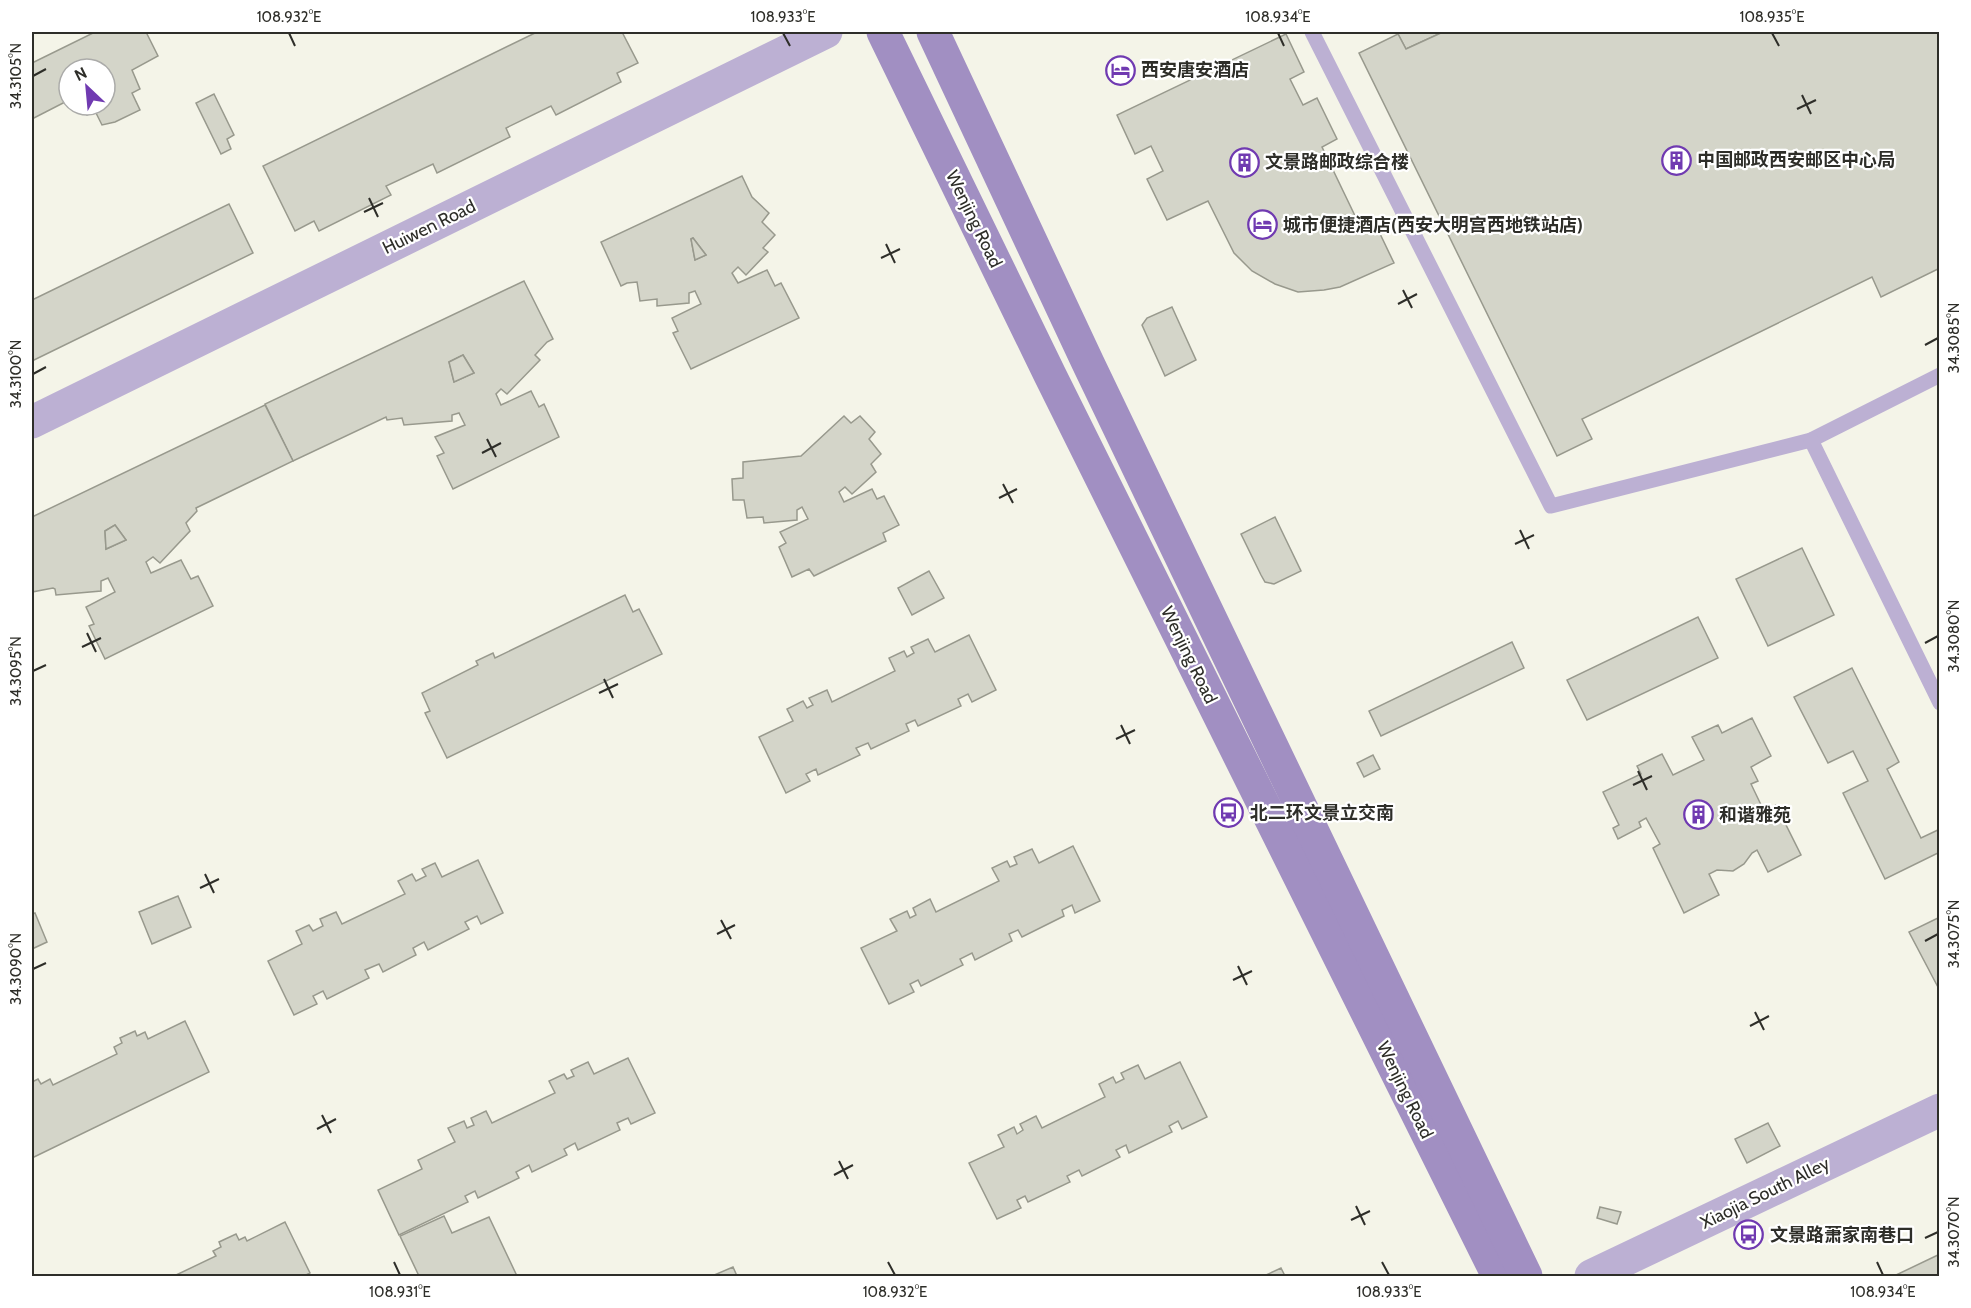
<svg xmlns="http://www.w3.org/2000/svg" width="1971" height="1308" font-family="Cabin,'Noto Sans SC',sans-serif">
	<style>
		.building { fill: #d4d5c9; stroke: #98998d; stroke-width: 1.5; fill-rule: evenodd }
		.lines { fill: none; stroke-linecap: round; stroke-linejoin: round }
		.service { stroke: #bcb0d3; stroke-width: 15 }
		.tertiary { stroke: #bcb0d3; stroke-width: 33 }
		.secondary { stroke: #a18fc2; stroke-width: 33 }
		.ticks { fill: none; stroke: #2e2e29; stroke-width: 2 }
		.labels { text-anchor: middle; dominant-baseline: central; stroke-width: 4.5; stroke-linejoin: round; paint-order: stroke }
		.poi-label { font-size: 18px; font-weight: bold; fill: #2e2e29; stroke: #fff; text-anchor: start }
		.street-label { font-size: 18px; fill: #2e2e29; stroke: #fff }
		.neatline { fill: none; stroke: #2e2e29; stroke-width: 2 }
		.ticks-label { font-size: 15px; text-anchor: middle; fill: #2e2e29 }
	</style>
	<rect width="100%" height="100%" fill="#f4f4e8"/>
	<g class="building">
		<polygon points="95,32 146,32 158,56 132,70 140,89 132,93 140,110 115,122 102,125 95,111 87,115 82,105 105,105 105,69 69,69 69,100 32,119 32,63"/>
		<polygon points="537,32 622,32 638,63 617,73 621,82 556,115 551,106 506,128 510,137 437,173 433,164 386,186 391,195 319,231 314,221 295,231 263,166"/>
		<polygon points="1397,32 1443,32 1406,49"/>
		<polygon points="1443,32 1940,32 1940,268 1881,297 1872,277 1582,419 1592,439 1557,456 1359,53 1398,34 1406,49"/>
		<polygon points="1286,34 1304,72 1290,79 1303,105 1317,98 1337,139 1322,147 1358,222 1371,215 1394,263 1340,287 1324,290 1298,292 1275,284 1252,271 1234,253 1208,201 1167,220 1147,179 1163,171 1151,146 1135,154 1117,115"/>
		<polygon points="214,94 234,135 227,139 231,149 221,154 196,103"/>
		<path d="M 742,176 L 752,197 L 769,213 L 762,222 L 775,235 L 763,248 L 768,252 L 746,275 L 738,267 L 732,273 L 738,283 L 767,270 L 775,286 L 781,283 L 799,318 L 691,369 L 673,333 L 678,331 L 672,318 L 701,304 L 695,291 L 689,293 L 689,303 L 657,306 L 657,299 L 640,301 L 637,282 L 627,283 L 621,286 L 601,242 ZM 693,238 L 706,255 L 695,260 L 691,239 Z"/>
		<polygon points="229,204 253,253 32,361 32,300"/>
		<polygon points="693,238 706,255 695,260 691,239"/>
		<path d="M 524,281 L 553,339 L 547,342 L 536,354 L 535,355 L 540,360 L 507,394 L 501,389 L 496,394 L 501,405 L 531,391 L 539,407 L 544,404 L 559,437 L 453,489 L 437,456 L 444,453 L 435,437 L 465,425 L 459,413 L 452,415 L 452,421 L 404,425 L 402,418 L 387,420 L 386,417 L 293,461 L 265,404 ZM 463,355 L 474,373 L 454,382 L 449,362 Z"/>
		<polygon points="1172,307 1196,360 1165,376 1142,325 1147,318"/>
		<polygon points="463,355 474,373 454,382 449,362"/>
		<path d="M 265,405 L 293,461 L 196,508 L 197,511 L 186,523 L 190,531 L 160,563 L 153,557 L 146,562 L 151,573 L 181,560 L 191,579 L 198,576 L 213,606 L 105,659 L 89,626 L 94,624 L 86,607 L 115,592 L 108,578 L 101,581 L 101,591 L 56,595 L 55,589 L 53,588 L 32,592 L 32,517 ZM 115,525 L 126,540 L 106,549 L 105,531 Z"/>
		<polygon points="844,416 851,423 860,416 875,432 869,439 881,454 871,464 876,472 852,494 845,487 839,492 844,502 872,489 877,499 884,496 899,525 883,533 886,541 814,576 809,569 792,577 779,547 786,543 780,532 808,519 802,507 797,510 797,520 764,523 763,517 747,518 744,500 733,500 732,479 743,478 743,462 801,456"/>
		<polygon points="1275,517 1301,571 1274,584 1265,582 1261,575 1241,534"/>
		<polygon points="115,525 126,540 106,549 105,531"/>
		<polygon points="1802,548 1834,615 1768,646 1736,579"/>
		<polygon points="929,571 944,598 912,615 898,588"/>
		<polygon points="625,595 633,612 639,609 662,654 447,758 425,713 430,711 422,693 478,665 476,661 493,653 495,658"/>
		<polygon points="1698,617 1718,658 1587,720 1567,680"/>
		<polygon points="969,635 996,690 972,702 968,694 958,699 961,706 918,726 915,720 906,724 909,731 871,749 868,743 856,748 860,755 818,775 816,769 806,774 810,781 786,793 759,737 793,721 787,709 803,701 807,708 813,705 809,698 827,690 832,702 895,671 889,658 904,651 907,657 914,653 911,647 928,639 935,652"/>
		<polygon points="1512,642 1524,668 1381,736 1369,711"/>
		<polygon points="1852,668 1899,762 1887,769 1921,838 1940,829 1940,852 1885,879 1843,793 1868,781 1853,751 1828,763 1794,697"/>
		<polygon points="1752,718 1771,756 1751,767 1758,781 1751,784 1764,811 1776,805 1801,855 1768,872 1757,850 1752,853 1744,864 1733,871 1717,870 1709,874 1719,895 1684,913 1653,848 1660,844 1646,818 1639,822 1641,827 1618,839 1613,828 1619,825 1603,792 1641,774 1637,766 1662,754 1673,775 1704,760 1692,737 1718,725 1722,733"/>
		<polygon points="1373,755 1380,769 1364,777 1357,763"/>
		<polygon points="1073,846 1100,901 1075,913 1072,905 1062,910 1064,916 1022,937 1018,930 1009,934 1012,941 975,960 972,953 960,959 963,965 921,986 918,980 910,984 914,992 889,1004 861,948 897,931 890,919 907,911 910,918 916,915 913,908 930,899 936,912 999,881 992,868 1007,861 1010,867 1017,864 1014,857 1032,849 1039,863"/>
		<polygon points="478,860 503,913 481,924 477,916 465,922 469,929 428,950 424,942 413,948 416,955 383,972 379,964 365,970 369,978 327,999 323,991 313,996 317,1004 294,1015 268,961 302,944 296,931 309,925 313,931 323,926 320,919 336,912 342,924 405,894 398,881 412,874 416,881 426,876 422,869 435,863 442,877"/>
		<polygon points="178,896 191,927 152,944 139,912"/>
		<polygon points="35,913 47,942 32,949 32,914"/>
		<polygon points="1940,917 1940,991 1909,932"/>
		<polygon points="185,1021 209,1072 32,1158 32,1082 38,1079 41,1084 50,1079 53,1085 117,1054 114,1047 122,1043 120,1038 135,1031 137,1036 145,1032 148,1039"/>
		<polygon points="628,1058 655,1113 631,1124 628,1118 617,1123 620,1130 578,1150 575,1143 564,1149 567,1155 532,1172 529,1165 516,1172 519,1178 478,1198 475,1191 465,1196 468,1202 399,1235 378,1190 422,1169 418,1160 455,1142 448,1128 464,1121 467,1128 474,1125 471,1118 486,1111 492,1123 555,1093 549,1081 564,1074 567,1079 574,1076 571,1070 588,1062 594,1074"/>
		<polygon points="1180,1062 1207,1117 1182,1129 1178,1121 1169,1126 1172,1132 1129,1153 1126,1145 1116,1150 1120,1157 1082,1176 1079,1170 1067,1176 1070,1182 1028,1202 1025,1196 1017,1200 1021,1208 997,1219 969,1163 1004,1147 998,1135 1014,1127 1017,1134 1023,1130 1020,1124 1036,1116 1042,1128 1105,1097 1099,1084 1113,1077 1116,1083 1124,1079 1121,1073 1138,1065 1145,1079"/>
		<polygon points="1768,1123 1780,1146 1747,1163 1735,1139"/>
		<polygon points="1600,1207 1621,1212 1617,1224 1597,1218"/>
		<polygon points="444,1216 452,1233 489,1217 517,1276 419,1276 400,1236"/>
		<polygon points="285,1222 310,1273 304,1276 174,1276 216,1256 213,1251 221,1247 219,1242 236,1234 239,1240 245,1237 247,1241"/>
		<polygon points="1940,1254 1940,1276 1894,1276"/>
		<polygon points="733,1267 737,1276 712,1276"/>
		<polygon points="1281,1268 1285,1276 1264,1276"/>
	</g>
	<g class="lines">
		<g class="service">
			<polyline points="1312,32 1551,506 1811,440 1940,375"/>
			<polyline points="1811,440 1940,703"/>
		</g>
		<g class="tertiary">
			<polyline points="32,422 826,32"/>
			<polyline points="1591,1276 1940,1110"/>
		</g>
		<g class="secondary">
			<polyline points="883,32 1050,375 1498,1276"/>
			<polyline points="933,32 1088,363 1526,1276"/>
		</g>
	</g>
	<path class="ticks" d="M 289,33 L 295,46M 783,33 L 790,46M 1278,33 L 1284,46M 1772,33 L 1779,46M 33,76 L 46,69M 1802,95 L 1811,114M 1797,109 L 1816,100M 369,198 L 378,217M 364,212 L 383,203M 886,244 L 895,263M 881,258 L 900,249M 1403,290 L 1412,308M 1398,304 L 1417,294M 1925,345 L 1938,338M 33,374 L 46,367M 487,439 L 496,457M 482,453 L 501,443M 1003,484 L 1013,503M 999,498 L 1017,489M 1520,530 L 1529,549M 1515,544 L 1534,535M 87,633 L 96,652M 1925,643 L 1938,636M 82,647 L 101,638M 33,671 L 46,665M 604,679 L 613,698M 599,693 L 618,684M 1121,725 L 1130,744M 1116,739 L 1135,730M 1638,771 L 1647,790M 1633,785 L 1652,776M 205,874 L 214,893M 200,888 L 219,879M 721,920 L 731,939M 717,934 L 735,925M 1925,941 L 1938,934M 1238,966 L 1247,985M 33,969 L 46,963M 1233,980 L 1252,971M 1755,1012 L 1764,1030M 1750,1026 L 1769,1016M 322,1115 L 331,1133M 317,1129 L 336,1119M 839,1161 L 848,1179M 834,1175 L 853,1165M 1356,1206 L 1365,1225M 1351,1220 L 1370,1211M 1925,1238 L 1938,1232M 394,1262 L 400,1275M 888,1262 L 895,1275M 1382,1262 L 1389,1275M 1877,1262 L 1883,1275"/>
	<defs>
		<symbol id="hotel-ring" viewBox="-11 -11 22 22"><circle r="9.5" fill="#fff" stroke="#703ab1" stroke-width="1.5"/><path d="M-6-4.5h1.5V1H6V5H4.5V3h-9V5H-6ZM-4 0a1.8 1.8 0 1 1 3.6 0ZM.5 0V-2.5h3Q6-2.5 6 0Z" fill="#703ab1"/></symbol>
		<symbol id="building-ring" viewBox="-11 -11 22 22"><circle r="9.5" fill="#fff" stroke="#703ab1" stroke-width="1.5"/><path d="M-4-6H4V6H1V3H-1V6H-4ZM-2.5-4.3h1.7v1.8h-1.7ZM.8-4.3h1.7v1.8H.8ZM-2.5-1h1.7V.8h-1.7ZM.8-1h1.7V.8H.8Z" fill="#703ab1"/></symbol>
		<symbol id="bus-ring" viewBox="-11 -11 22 22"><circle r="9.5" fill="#fff" stroke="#703ab1" stroke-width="1.5"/><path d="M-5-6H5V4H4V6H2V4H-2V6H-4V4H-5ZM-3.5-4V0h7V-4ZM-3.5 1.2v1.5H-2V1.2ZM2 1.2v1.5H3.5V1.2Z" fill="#703ab1"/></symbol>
	</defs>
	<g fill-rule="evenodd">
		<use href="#hotel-ring" x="1104" y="54" width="33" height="33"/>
		<use href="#building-ring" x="1660" y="144" width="33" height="33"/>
		<use href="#building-ring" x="1228" y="146" width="33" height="33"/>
		<use href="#hotel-ring" x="1246" y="208" width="33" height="33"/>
		<use href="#bus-ring" x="1212" y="796" width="33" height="33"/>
		<use href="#building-ring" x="1682" y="798" width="33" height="33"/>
		<use href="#bus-ring" x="1732" y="1218" width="33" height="33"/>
	</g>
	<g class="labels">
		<g class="poi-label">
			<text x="1141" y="70">西安唐安酒店</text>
			<text x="1697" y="160">中国邮政西安邮区中心局</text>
			<text x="1265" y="162">文景路邮政综合楼</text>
			<text x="1283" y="225">城市便捷酒店(西安大明宫西地铁站店)</text>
			<text x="1250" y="813">北二环文景立交南</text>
			<text x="1719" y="815">和谐雅苑</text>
			<text x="1770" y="1235">文景路萧家南巷口</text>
		</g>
		<g class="street-label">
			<text transform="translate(974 219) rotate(64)">Wenjing Road</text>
			<text transform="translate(429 227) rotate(-26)">Huiwen Road</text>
			<text transform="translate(1189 655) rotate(64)">Wenjing Road</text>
			<text transform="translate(1405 1090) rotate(64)">Wenjing Road</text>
			<text transform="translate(1765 1193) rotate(-26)">Xiaojia South Alley</text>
		</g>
	</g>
	<rect width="1971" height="1308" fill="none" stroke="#ffffff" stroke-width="66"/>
	<g transform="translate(87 87) rotate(334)"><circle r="28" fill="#ffffff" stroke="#ababa9" stroke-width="1.5"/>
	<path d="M0-4.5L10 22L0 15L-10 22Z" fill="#703ab1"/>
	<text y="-9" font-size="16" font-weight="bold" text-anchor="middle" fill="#2e2e29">N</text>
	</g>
	<rect x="33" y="33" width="1905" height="1242" class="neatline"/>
	<g class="ticks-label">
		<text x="289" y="22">108.932°E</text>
		<text x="783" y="22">108.933°E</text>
		<text x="1278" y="22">108.934°E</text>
		<text x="1772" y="22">108.935°E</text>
		<text transform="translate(16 76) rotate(-90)" y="5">34.3105°N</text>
		<text transform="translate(1954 338) rotate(-90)" y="5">34.3085°N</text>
		<text transform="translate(16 374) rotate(-90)" y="5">34.3100°N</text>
		<text transform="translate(1954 636) rotate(-90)" y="5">34.3080°N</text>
		<text transform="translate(16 671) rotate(-90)" y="5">34.3095°N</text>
		<text transform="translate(1954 934) rotate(-90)" y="5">34.3075°N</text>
		<text transform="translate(16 969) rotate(-90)" y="5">34.3090°N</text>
		<text transform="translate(1954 1232) rotate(-90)" y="5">34.3070°N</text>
		<text x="400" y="1297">108.931°E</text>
		<text x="895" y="1297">108.932°E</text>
		<text x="1389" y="1297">108.933°E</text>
		<text x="1883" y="1297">108.934°E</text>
	</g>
</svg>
